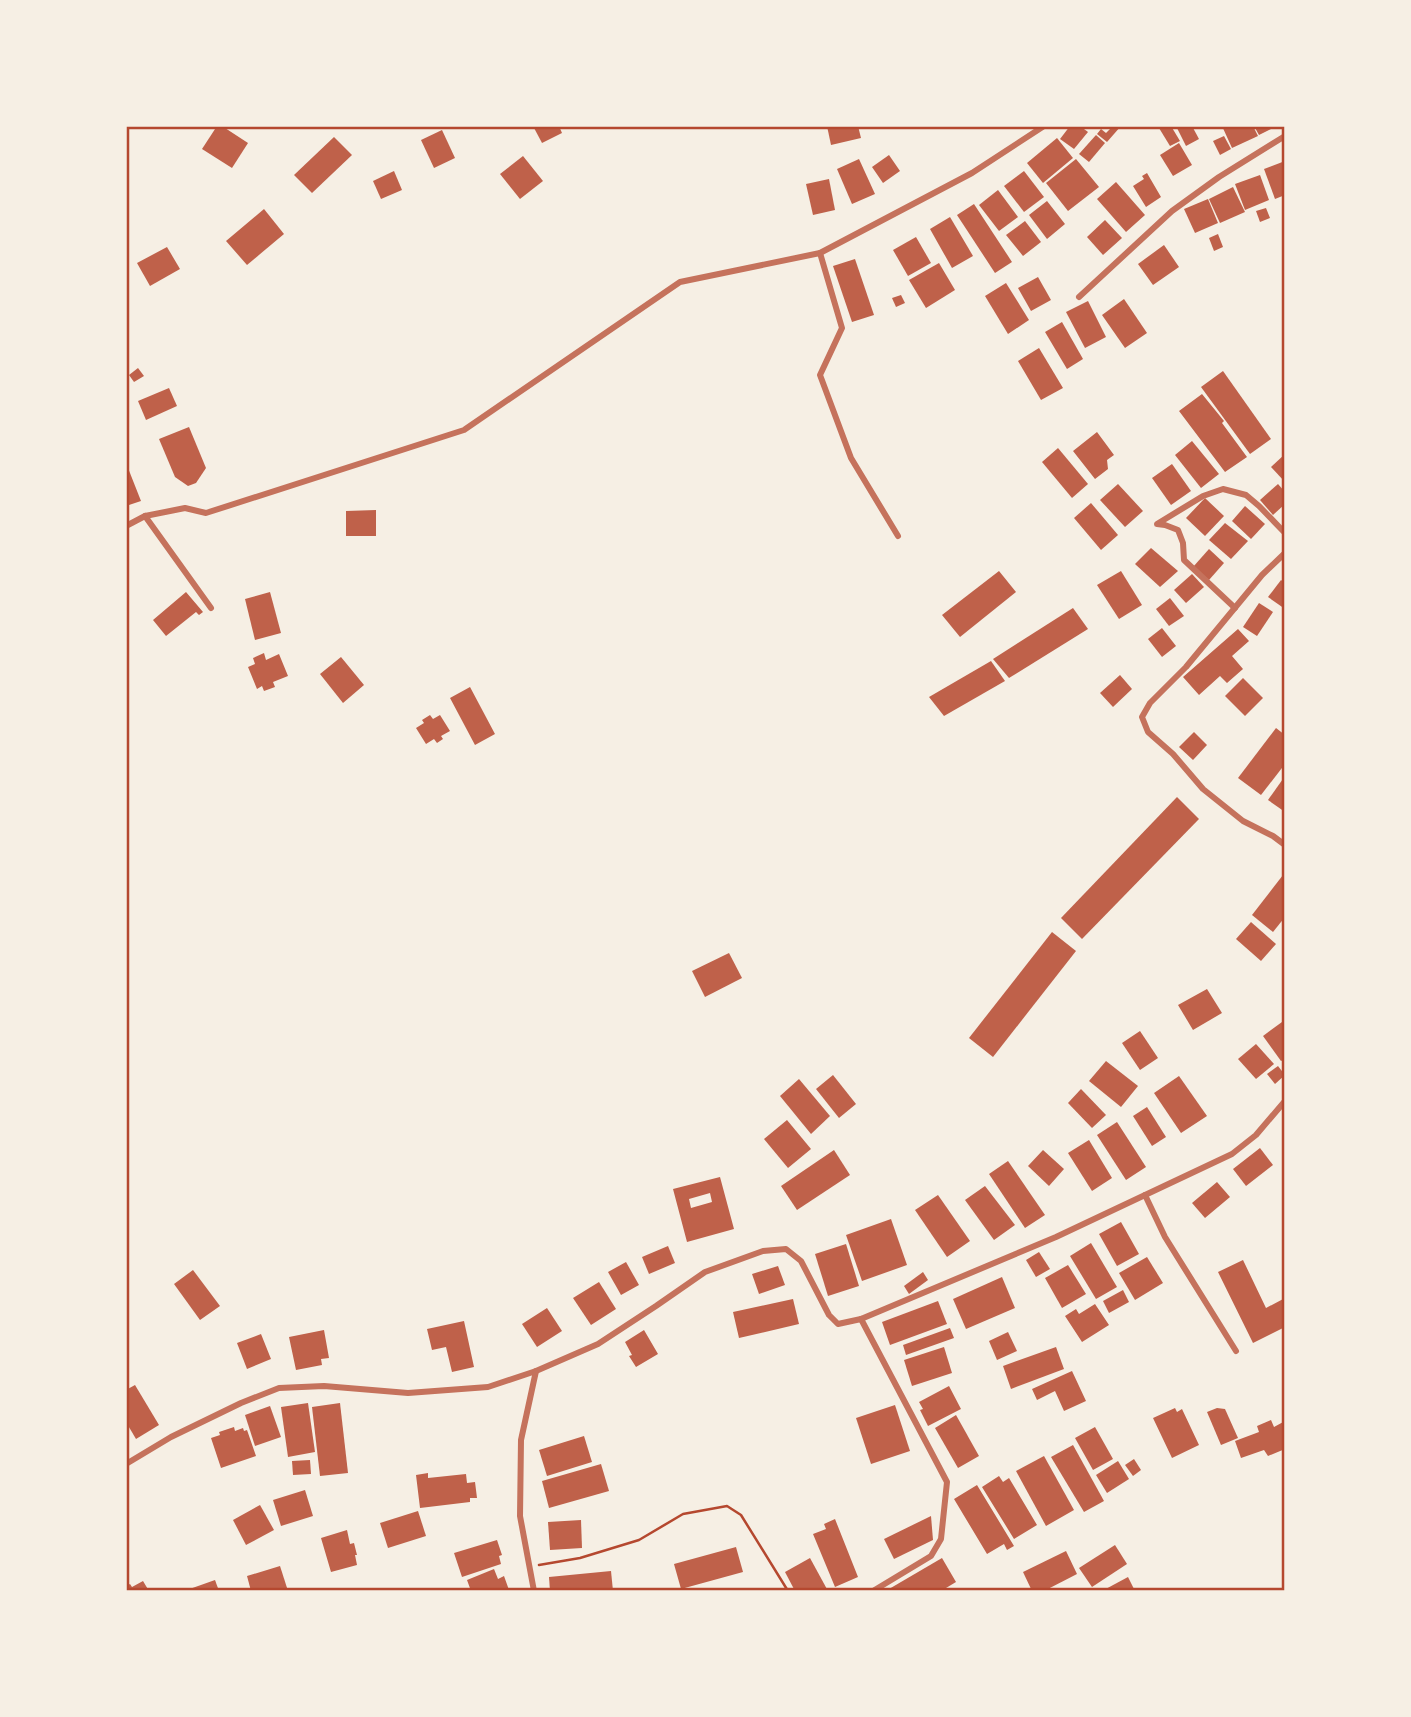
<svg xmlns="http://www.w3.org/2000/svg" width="1411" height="1717" font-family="'Work Sans',sans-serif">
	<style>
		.building { fill: #bf614a; fill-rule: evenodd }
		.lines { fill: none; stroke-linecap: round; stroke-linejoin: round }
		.path { stroke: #b5482f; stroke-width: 2.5 }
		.minor { stroke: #c5725c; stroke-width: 6 }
		.neatline { fill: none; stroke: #b5482f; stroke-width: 2.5 }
	</style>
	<rect width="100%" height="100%" fill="#f6efe4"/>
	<g class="building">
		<polygon points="217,126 222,126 248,143 232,168 202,149"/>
		<polygon points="533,126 559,126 562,133 542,143"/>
		<polygon points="827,126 858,126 861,138 831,145"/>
		<polygon points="1070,126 1080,126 1088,132 1074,149 1060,139"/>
		<polygon points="1106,126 1121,126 1107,142 1097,134 1101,129 1106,133 1110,129"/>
		<polygon points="1162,126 1171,126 1180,141 1170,146 1159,128"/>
		<polygon points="1180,126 1192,126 1199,139 1186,146 1177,128"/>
		<polygon points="1222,126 1253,126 1258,136 1232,148"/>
		<polygon points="1254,126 1277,126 1259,135"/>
		<polygon points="442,130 455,158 434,168 421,140"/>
		<polygon points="1096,135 1105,143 1089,162 1079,154"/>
		<polygon points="1224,136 1231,149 1220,155 1213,141"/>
		<polygon points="334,137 352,155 312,193 294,175"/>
		<polygon points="1057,138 1073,158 1043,183 1027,163"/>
		<polygon points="1179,143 1192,165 1173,176 1160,155"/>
		<polygon points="889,155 900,171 883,183 872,167"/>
		<polygon points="523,156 543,181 520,199 500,174"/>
		<polygon points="859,159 875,194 852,204 837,169"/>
		<polygon points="1076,159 1099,187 1068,211 1046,183"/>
		<polygon points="1285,161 1285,195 1275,199 1264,169"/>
		<polygon points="394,171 402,190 381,199 373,181"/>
		<polygon points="1024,171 1044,197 1024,212 1004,186"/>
		<polygon points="1147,173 1161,197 1146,207 1133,186 1144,179 1142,176"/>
		<polygon points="1260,175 1269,200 1245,210 1235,184"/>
		<polygon points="829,179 835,210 813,215 806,184"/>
		<polygon points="1116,182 1145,215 1126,232 1097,199"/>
		<polygon points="1233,187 1245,212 1220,223 1209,199"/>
		<polygon points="998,190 1018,217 999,231 979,205"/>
		<polygon points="1208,199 1218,223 1195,233 1184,209"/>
		<polygon points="1047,201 1065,224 1047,239 1029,215"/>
		<polygon points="974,204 1012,262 995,273 957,215"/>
		<polygon points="1266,208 1270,218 1260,222 1256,211"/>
		<polygon points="264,209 284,234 247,265 226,241"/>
		<polygon points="950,217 973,256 952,268 930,229"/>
		<polygon points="1105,220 1122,238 1103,255 1087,237"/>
		<polygon points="1025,221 1041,242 1023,256 1006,235"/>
		<polygon points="1218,234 1223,247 1214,251 1209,238"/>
		<polygon points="916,237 931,263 908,276 893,250"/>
		<polygon points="1164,245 1179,267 1153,285 1138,264"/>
		<polygon points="167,247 180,269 150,286 137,263"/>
		<polygon points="855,259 874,315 852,322 833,266"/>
		<polygon points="939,263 955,290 926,308 909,280"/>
		<polygon points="1038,277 1051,300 1031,311 1018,288"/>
		<polygon points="1006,283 1029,320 1008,334 985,296"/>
		<polygon points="901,295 905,303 896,307 892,298"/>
		<polygon points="1124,299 1147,333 1125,348 1102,315"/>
		<polygon points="1088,301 1106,337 1085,348 1066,312"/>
		<polygon points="1062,322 1083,359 1067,369 1045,332"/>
		<polygon points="1039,348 1063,388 1041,400 1018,361"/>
		<polygon points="138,368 144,376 134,382 129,375"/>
		<polygon points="1223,371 1271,439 1250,454 1201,387"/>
		<polygon points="169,388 177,406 146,420 138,401"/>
		<polygon points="1202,394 1224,421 1222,423 1247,457 1225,472 1179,411"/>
		<polygon points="189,427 206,468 196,483 188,486 175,477 159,439"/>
		<polygon points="1097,432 1114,455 1107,460 1108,469 1095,479 1073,451"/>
		<polygon points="1192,441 1219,474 1201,488 1175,455"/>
		<polygon points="1058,448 1088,484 1072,498 1042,462"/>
		<polygon points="1285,454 1285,482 1271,467"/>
		<polygon points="1172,464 1191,491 1171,505 1152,478"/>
		<polygon points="128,468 141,501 126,506 126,469"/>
		<polygon points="1118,484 1143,511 1125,527 1100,500"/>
		<polygon points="1278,484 1285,492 1285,504 1273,515 1260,500"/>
		<polygon points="1205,498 1224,516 1205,536 1186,518"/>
		<polygon points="1091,503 1118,535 1101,550 1074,518"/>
		<polygon points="1245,506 1265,524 1251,539 1232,521"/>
		<polygon points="376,510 376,536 346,536 346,511"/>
		<polygon points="1225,523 1248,541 1231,559 1209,540"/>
		<polygon points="1151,548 1178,571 1160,587 1135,564"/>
		<polygon points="1209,549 1224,563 1209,580 1193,567"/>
		<polygon points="999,571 1016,592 960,637 942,615"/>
		<polygon points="1121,571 1142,605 1119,619 1097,585"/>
		<polygon points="1192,574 1204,587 1186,603 1174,590"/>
		<polygon points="1281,580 1285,583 1285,609 1268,597"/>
		<polygon points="186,592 203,612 199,615 196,612 166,636 153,620"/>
		<polygon points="270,592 281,633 255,640 245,599"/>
		<polygon points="1170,598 1184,616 1169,626 1156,609"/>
		<polygon points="1259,603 1273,612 1257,636 1243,627"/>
		<polygon points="1073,608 1088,629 1009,678 993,659"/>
		<polygon points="1162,628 1176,646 1162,657 1148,639"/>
		<polygon points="1238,629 1249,641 1232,656 1243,669 1227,683 1220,676 1199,695 1183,677"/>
		<polygon points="264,653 266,660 279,654 288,676 273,682 275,687 264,691 262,686 257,689 248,667 255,664 253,658"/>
		<polygon points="341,657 364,685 343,703 320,674"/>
		<polygon points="991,661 1005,681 944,716 929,697"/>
		<polygon points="1120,675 1132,689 1113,707 1100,693"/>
		<polygon points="1243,678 1263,698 1245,716 1225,696"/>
		<polygon points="470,687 495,734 475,745 450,698"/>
		<polygon points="430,715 433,719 440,715 450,731 441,736 443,739 437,743 434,739 426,744 416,728 424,723 422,720"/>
		<polygon points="1276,728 1285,735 1285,764 1261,795 1238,778"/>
		<polygon points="1194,732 1207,745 1193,760 1179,747"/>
		<polygon points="1285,776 1285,812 1268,800"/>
		<polygon points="1177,797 1199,819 1082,939 1061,918"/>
		<polygon points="1283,875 1285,877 1285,917 1273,932 1252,915"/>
		<polygon points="1251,922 1276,944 1261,961 1236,939"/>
		<polygon points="1052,932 1076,951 993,1057 969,1038"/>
		<polygon points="729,953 742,978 705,997 692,971"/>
		<polygon points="1207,989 1222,1013 1193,1030 1178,1005"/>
		<polygon points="1282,1022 1285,1027 1285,1059 1281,1061 1263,1036"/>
		<polygon points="1140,1031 1158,1058 1140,1070 1122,1043"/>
		<polygon points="1256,1044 1274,1064 1256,1079 1238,1059"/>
		<polygon points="1106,1061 1138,1086 1121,1107 1089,1081"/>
		<polygon points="1278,1066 1285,1075 1275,1084 1267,1074"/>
		<polygon points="833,1075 856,1104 839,1118 816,1089"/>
		<polygon points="1179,1076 1207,1116 1181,1133 1154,1093"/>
		<polygon points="799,1079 830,1116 811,1134 780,1096"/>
		<polygon points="1081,1089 1106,1115 1092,1128 1068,1103"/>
		<polygon points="1147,1107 1166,1137 1152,1146 1133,1116"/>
		<polygon points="787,1120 811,1149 788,1168 764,1139"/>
		<polygon points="1117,1122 1146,1167 1126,1180 1097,1135"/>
		<polygon points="1089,1140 1112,1178 1092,1191 1068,1153"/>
		<polygon points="1260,1148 1273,1165 1246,1186 1233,1169"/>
		<polygon points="834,1150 850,1175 797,1210 781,1186"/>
		<polygon points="1043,1150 1064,1169 1049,1186 1028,1166"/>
		<polygon points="1008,1161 1045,1215 1025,1228 989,1174"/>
		<path d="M 720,1177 L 734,1229 L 687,1242 L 673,1189 ZM 710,1193 L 712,1202 L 691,1208 L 689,1199 Z"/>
		<polygon points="1217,1182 1230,1197 1205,1218 1192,1203"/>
		<polygon points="985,1186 1015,1225 994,1240 965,1200"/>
		<polygon points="938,1195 970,1241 947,1257 915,1210"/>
		<polygon points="891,1219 907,1265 862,1281 846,1235"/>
		<polygon points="1121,1222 1139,1254 1117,1266 1099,1234"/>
		<polygon points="1091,1243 1117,1287 1096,1299 1070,1256"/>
		<polygon points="846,1244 859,1286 828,1296 815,1254"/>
		<polygon points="668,1246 675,1263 649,1274 642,1257"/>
		<polygon points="1039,1252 1050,1269 1036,1277 1026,1260"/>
		<polygon points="1147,1257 1163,1283 1135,1300 1119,1273"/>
		<polygon points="1243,1260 1266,1308 1285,1298 1285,1327 1253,1343 1218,1272"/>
		<polygon points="626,1262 639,1285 621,1295 608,1272"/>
		<polygon points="1068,1265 1086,1294 1062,1308 1045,1278"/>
		<polygon points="778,1266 785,1285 759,1294 752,1274"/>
		<polygon points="193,1270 220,1306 200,1320 174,1284"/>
		<polygon points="923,1272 928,1280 909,1294 904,1286"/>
		<polygon points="1002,1277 1015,1308 966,1329 953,1299"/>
		<polygon points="599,1282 616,1309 591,1325 573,1298"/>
		<polygon points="1123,1290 1129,1302 1109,1313 1103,1301"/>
		<polygon points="793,1299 799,1324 739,1338 733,1312"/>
		<polygon points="938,1301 947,1324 890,1345 882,1322"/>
		<polygon points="1095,1304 1109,1325 1082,1342 1065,1316 1076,1309 1079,1314"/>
		<polygon points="547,1308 562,1331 537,1347 522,1324"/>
		<polygon points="464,1321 474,1367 452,1372 446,1347 432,1350 427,1329"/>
		<polygon points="950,1328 954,1338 906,1355 903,1345"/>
		<polygon points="324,1330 329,1358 321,1359 322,1365 296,1370 289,1337"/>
		<polygon points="644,1330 658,1354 636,1367 629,1356 632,1355 625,1342"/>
		<polygon points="1008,1332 1017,1351 997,1360 989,1341"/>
		<polygon points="261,1334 271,1359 247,1369 237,1343"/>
		<polygon points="944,1347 952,1373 912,1386 904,1360"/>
		<polygon points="1056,1347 1064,1369 1011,1389 1003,1366"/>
		<polygon points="1072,1371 1086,1401 1064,1411 1055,1391 1037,1400 1032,1389"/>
		<polygon points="135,1385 159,1425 136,1439 126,1422 126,1390"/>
		<polygon points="949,1386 961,1409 928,1426 920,1410 923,1409 919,1402"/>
		<polygon points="308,1403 315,1452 288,1457 281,1407"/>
		<polygon points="340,1403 348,1473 320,1476 312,1407"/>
		<polygon points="895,1405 910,1451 871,1464 856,1418"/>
		<polygon points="270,1406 281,1437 255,1446 245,1415"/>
		<polygon points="1175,1408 1177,1412 1182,1409 1199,1445 1172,1458 1153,1418"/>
		<polygon points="1217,1408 1225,1409 1238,1438 1221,1445 1207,1412"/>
		<polygon points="956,1415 979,1456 958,1468 935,1428"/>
		<polygon points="1271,1420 1274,1427 1285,1421 1285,1441 1282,1442 1285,1449 1268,1456 1264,1450 1241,1458 1235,1441 1259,1432 1257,1426"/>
		<polygon points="234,1427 235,1431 243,1428 244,1431 247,1430 256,1456 221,1468 211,1438 220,1435 219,1432"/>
		<polygon points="1095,1427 1113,1459 1093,1470 1075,1438"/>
		<polygon points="584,1436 592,1462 547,1476 539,1450"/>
		<polygon points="1073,1445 1104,1501 1084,1512 1051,1457"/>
		<polygon points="1044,1456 1074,1510 1046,1526 1016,1471"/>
		<polygon points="1134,1459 1141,1470 1133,1476 1125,1465"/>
		<polygon points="310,1460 311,1474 293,1475 292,1461"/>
		<polygon points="1118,1461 1129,1479 1107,1493 1096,1475"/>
		<polygon points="601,1464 609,1491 549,1508 542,1481"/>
		<polygon points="428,1473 428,1478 466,1474 467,1483 475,1482 477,1498 470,1498 470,1502 420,1508 416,1475"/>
		<polygon points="999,1476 1003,1482 1009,1478 1037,1525 1014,1539 982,1487"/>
		<polygon points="977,1485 1014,1546 1007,1550 1004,1544 987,1554 954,1499"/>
		<polygon points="305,1490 313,1516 281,1526 273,1500"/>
		<polygon points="260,1505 274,1530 246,1545 233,1520"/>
		<polygon points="418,1511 426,1536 388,1548 380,1523"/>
		<polygon points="931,1516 933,1540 894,1559 884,1539"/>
		<polygon points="835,1519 858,1577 835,1587 813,1534 826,1529 824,1524"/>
		<polygon points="581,1520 582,1548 550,1550 548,1522"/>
		<polygon points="347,1530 350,1544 354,1543 357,1555 355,1555 357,1565 331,1572 321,1538"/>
		<polygon points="497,1540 502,1555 499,1556 501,1564 462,1577 454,1553"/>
		<polygon points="1115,1545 1127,1564 1092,1587 1079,1568"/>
		<polygon points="736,1547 743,1572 681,1589 674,1564"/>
		<polygon points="1066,1551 1077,1574 1044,1591 1032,1591 1023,1572"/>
		<polygon points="810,1558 828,1591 795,1591 785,1572"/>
		<polygon points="942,1558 956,1582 941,1591 890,1591 889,1589"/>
		<polygon points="280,1566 288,1591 251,1591 247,1576"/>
		<polygon points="494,1569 498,1579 504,1576 509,1590 471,1591 467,1580"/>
		<polygon points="611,1571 613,1591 550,1591 549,1577"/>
		<polygon points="1128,1577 1135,1591 1102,1591"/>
		<polygon points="215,1580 219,1591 184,1591"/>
		<polygon points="143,1581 149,1591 126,1591 126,1586 130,1584 132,1587"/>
	</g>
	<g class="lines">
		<polyline class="path" points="539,1565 580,1558 639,1540 683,1514 727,1506 741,1515 788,1591"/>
		<g class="minor">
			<polyline points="820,253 842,328 820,375 851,458 898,536"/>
			<polyline points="1079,297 1172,211 1219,177 1285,136"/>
			<polyline points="145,516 211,608"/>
			<polyline points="126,526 145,516 185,508 206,513 464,430 680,282 820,253 972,173 1044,126"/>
			<polyline points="1285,553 1262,575 1186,667 1150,703 1142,717 1148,732 1173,754 1203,789 1243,821 1273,836 1285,845"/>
			<polyline points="1235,608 1184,560 1183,543 1178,530 1165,525 1157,524 1203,496 1223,489 1246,495 1259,506 1285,533"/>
			<polyline points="1145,1195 1165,1237 1236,1351"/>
			<polyline points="861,1319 947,1482 941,1539 931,1556 873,1591"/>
			<polyline points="126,1464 171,1437 241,1403 279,1388 324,1386 408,1393 488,1387 536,1371 598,1344 656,1306 705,1272 763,1251 786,1249 801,1261 829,1315 838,1324 861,1319 1056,1237 1232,1154 1256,1135 1285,1101"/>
			<polyline points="534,1591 520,1516 521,1440 536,1371"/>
		</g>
	</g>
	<rect width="1411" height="1717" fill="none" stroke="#f6efe4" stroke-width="256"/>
	<rect x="128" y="128" width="1155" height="1461" class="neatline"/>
</svg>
